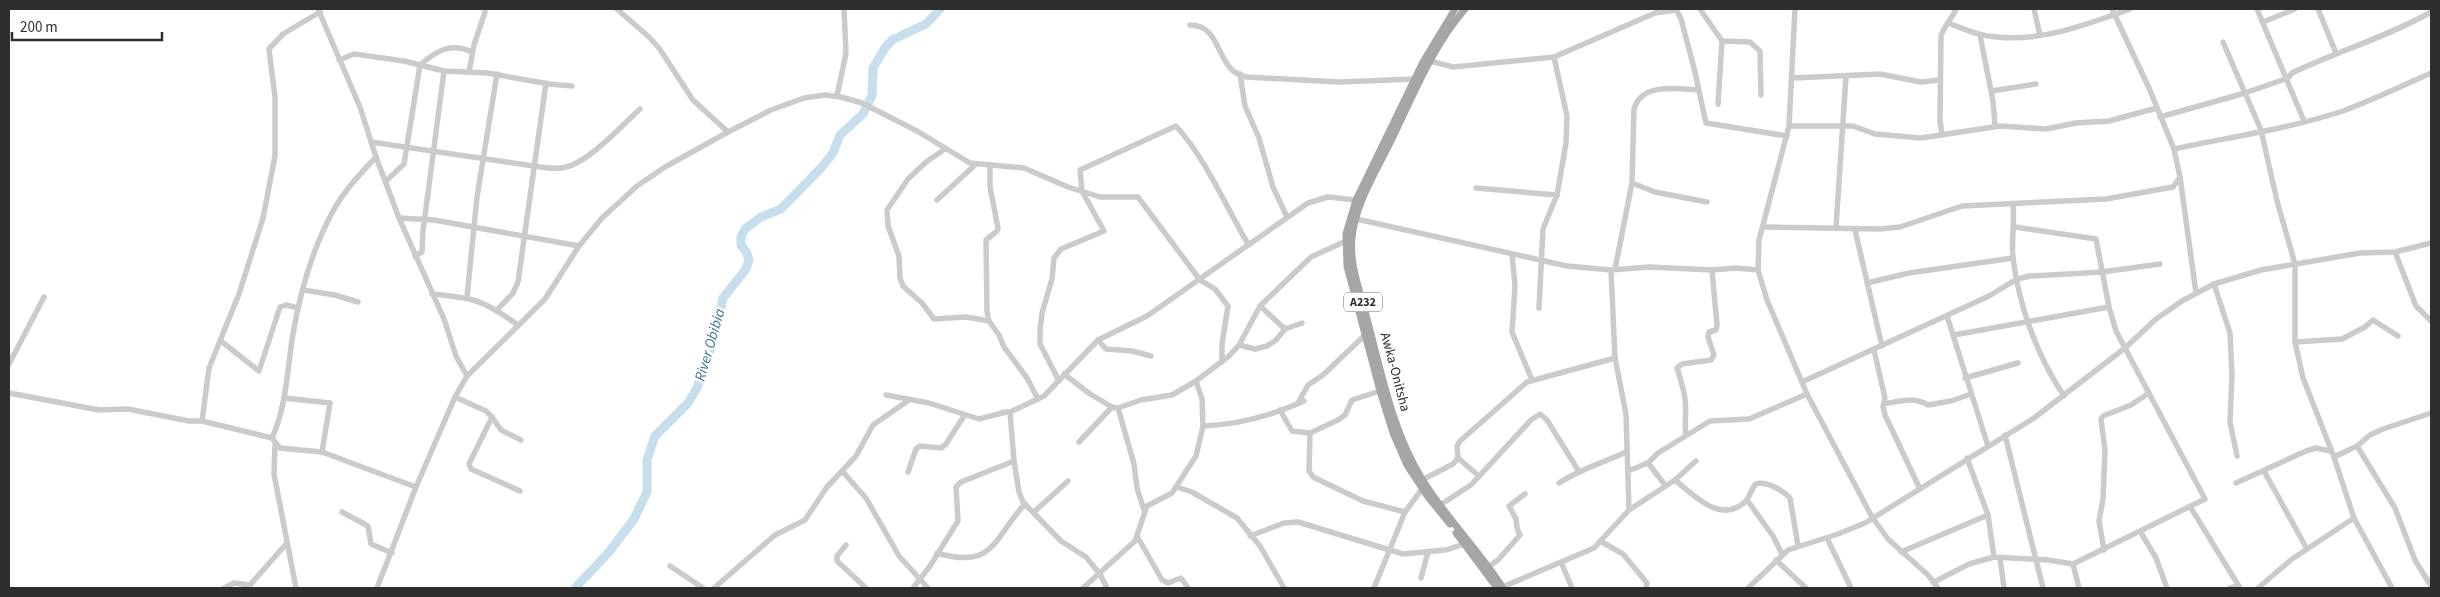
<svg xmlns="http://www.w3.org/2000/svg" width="2440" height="597" font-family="'Source Sans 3',sans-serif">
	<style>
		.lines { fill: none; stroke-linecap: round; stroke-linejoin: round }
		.river { stroke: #c7dfed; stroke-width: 9 }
		.minor { stroke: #cbcbcb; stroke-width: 5.5 }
		.major { stroke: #a6a6a6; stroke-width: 7 }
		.labels { text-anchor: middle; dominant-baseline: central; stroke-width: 5; stroke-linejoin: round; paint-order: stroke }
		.shield { fill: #fff; stroke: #6d6d6d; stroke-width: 1 }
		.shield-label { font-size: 12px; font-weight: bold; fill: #2e2e2e }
		.street-label { font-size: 14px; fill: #2e2e2e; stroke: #fff }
		.water-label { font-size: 15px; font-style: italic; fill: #3a7493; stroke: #fff }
	</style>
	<rect width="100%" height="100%" fill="#fff"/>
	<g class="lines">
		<polyline class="river" points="575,588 609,552 634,519 647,492 647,460 655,436 688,403 697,388 713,342 723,298 746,269 749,260 747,253 741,245 741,237 745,229 761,217 781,209 822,167 833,153 840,135 863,114 872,95 873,68 885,48 892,40 926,24 940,9"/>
		<g class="minor">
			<polyline points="318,9 360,107 376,157 399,218 444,319 456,356 467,376"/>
			<polyline points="617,9 649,37 659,48 693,100 728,132"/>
			<polyline points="1676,9 1681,19 1694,68 1706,123 1787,136"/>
			<polyline points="1700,9 1722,41 1750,42 1760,51 1761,95"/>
			<polyline points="1795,9 1789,126 1759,240 1758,270 1767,300 1807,394 1872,517 1888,539 1928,575 1938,588"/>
			<polyline points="2034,9 2040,35"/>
			<polyline points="2112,9 2149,88 2174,149 2180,177 2196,293"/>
			<polyline points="2257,9 2304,121"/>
			<polyline points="2318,9 2336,53"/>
			<polyline points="2263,22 2295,9"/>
			<path d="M 1948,23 C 1964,29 1979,36 1996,37 C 2042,42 2088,24 2130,9"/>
			<path d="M 1190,25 C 1217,25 1216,54 1232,70 C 1235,73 1241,75 1246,77 L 1340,82 L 1414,79"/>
			<polyline points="1980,35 1993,101 1995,126"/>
			<polyline points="2223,42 2261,130 2277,201 2295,264 2295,342 2303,378 2334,457 2354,518 2392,588"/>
			<polyline points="339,60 354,54 404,61 444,71 487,73 549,84 572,86"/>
			<polyline points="1430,61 1453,67 1554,57 1655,13 1676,10"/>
			<polyline points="469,72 474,45 485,12"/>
			<polyline points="1240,74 1245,106 1259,138 1273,187 1287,217"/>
			<polyline points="1793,78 1880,74 1921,82 1940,80"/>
			<polyline points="1992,91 2036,84"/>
			<polyline points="837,96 846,53 844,9"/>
			<polyline points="1718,104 1722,41"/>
			<path d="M 2160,117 L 2245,93 L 2288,78 L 2292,73 C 2338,51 2387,37 2431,12"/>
			<polyline points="1789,126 1853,126 1875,134 1921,138 2000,126 2046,129 2076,123 2109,121 2157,108"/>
			<path d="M 1942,135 L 1940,121 L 1941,36 C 1944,26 1952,19 1956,9"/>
			<path d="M 371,142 L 534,166 C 542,167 552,169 561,168 C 586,166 621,126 640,109"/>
			<polyline points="945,149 926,162 908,179 887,210 888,226 899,256 900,278 903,286 922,303 934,319 966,317 989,321"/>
			<path d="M 2174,149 C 2230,137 2288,129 2343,111 C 2373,100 2402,86 2431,73"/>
			<polyline points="990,165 990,187 998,228 997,231 986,240 987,312 989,321 999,335 1004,347 1027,378 1038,399"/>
			<path d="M 386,181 L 404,164 L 420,65 C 436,51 450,42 472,52"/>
			<polyline points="1632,183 1655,192 1707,202"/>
			<polyline points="1476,188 1557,195"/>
			<polyline points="937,200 976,164"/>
			<path d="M 2013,204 C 2015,223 2011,241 2013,258 C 2019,306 2037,356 2064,396"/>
			<polyline points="399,218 434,220 579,246"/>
			<polyline points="1352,218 1567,266 1611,270 1649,267 1712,270 1736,268 1758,270"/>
			<polyline points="1764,227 1880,229 1900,227 1962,206 2106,199 2173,187 2180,177"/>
			<polyline points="1836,227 1846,76"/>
			<polyline points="1855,230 1882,346"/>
			<polyline points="2395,252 2416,306 2431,321"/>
			<polyline points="1512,254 1515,286 1512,332 1532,380"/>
			<polyline points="415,256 422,252 423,231 444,71"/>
			<path d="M 1615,269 L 1632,183 L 1634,109 C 1641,83 1676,88 1698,90"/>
			<polyline points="1867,283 1909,273 2013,258"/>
			<polyline points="2214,284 2230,333 2232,375 2230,422 2237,456"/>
			<polyline points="303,290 335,295 358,302"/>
			<path d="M 432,294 C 475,298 483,300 518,325"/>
			<polyline points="467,297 477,197 497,74"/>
			<polyline points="1260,306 1285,329"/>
			<polyline points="1539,308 1543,229 1557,195 1566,143 1567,116 1554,57"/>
			<polyline points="497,310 513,293 518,282 546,83"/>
			<polyline points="1947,316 1988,446"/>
			<polyline points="1954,335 2109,307"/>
			<polyline points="1098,340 1106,349 1132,351 1151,356"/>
			<polyline points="221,341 259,371 280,307 286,305 298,308"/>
			<polyline points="2295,342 2342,339 2365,327 2373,320 2398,336"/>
			<polyline points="1239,345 1255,349 1267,346 1276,340 1285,329 1302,323"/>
			<polyline points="1874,350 1885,398 1883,407 1885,415 1919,487"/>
			<polyline points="9,364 44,297"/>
			<polyline points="1064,374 1090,394 1112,407 1118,408 1141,400 1172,395 1196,381 1229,356 1239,345 1260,306 1311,257 1346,241"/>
			<polyline points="1965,378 2018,363"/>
			<path d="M 1059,381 L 1040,344 L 1040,331 L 1042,313 L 1052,279 L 1054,258 L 1061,249 L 1104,231 L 1082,191 L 1080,170 L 1176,126 C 1206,159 1225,205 1248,244"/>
			<polyline points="1802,382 1989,296 2017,279 2030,276 2102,272 2160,264"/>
			<polyline points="9,393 99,410 128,409 189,421 202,421 272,438 280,448 322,452 416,487"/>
			<polyline points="886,395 929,403 979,419 1006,412 1010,412 1044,396 1098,340 1147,316 1308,203 1328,197 1356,200"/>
			<polyline points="455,397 486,411 492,417 469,464 471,469 520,491"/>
			<polyline points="284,398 330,403 322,452"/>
			<polyline points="1298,403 1308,385 1323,375 1366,334"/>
			<path d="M 1884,404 C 1900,401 1914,396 1928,405 L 1951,401 L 1971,394"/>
			<polyline points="1118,408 1134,464 1137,488 1144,510"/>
			<polyline points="1280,410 1292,431 1310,433 1338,420 1345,415 1352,400 1380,391"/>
			<polyline points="1010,412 1014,461 1019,492 1023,502 1061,541 1086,557 1100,574 1107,588"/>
			<polyline points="492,417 501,430 521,440"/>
			<polyline points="202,421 209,368 239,294 263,218 275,156 275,97 269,49 283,34 320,12"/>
			<path d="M 1203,426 C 1238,425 1273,415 1304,401"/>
			<polyline points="1310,433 1309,471 1313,477 1363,501 1405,512"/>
			<path d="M 1686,435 C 1684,423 1687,412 1685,399 C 1684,389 1680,378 1677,368 L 1682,364 L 1711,360 L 1714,355 L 1708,337 L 1709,332 L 1716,330 L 1717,325 L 1712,270"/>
			<polyline points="2005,435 2043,588"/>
			<path d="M 272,438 C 287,405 287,369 293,334 C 300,292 313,248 333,211 C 344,191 360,174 376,157"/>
			<polyline points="1079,442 1112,407"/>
			<polyline points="275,445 274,474 296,588"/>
			<polyline points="2357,446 2395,508 2415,560 2431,586"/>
			<polyline points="2334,457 2357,446 2370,435 2383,429 2431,413"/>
			<polyline points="1458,458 1479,476"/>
			<polyline points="1967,458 1988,515 1994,557"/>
			<polyline points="1648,463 1665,485"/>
			<polyline points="1628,471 1648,463 1658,453 1710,421 1749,419 1807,394"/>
			<polyline points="2264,471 2307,549"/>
			<polyline points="843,472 866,498 899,556 928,588"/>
			<polyline points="908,472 916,449 920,446 941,448 946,444 964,416"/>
			<polyline points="1422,480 1453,464 1458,458 1457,446 1460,441 1527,382 1615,358"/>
			<path d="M 1675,480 C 1695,496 1721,525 1746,501 C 1750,496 1751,489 1756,484 C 1766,481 1783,490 1790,498 L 1798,546"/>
			<path d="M 1559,483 C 1580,469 1603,463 1626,452"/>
			<polyline points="2236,483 2306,451 2316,448 2331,451"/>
			<polyline points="1177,487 1192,492 1237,518 1260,546 1284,588"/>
			<polyline points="1747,500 1773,536 1782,554"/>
			<polyline points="1440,505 1471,485 1531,420 1540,414 1547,420 1578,470"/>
			<polyline points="2191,508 2240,588"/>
			<polyline points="1629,510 1675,480 1696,461"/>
			<polyline points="1035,511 1068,481"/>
			<polyline points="342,512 368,526 371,544 392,553"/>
			<polyline points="2140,531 2156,558 2167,588"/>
			<polyline points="1137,536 1162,580 1168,583 1181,578 1188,588"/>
			<polyline points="1250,536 1284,523 1298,522 1403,554 1446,550 1464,544"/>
			<polyline points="1827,538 1851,588"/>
			<polyline points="1602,542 1623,554 1647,583 1646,588"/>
			<polyline points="846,545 837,556 837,561 866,588"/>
			<polyline points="2104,550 2099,521 2103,499 2105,450 2101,419 2103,416 2131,405 2149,393"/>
			<polyline points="1901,552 1988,515"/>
			<path d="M 937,553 C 995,570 993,538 1025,504"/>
			<polyline points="2000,558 2004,588"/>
			<polyline points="1776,560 1806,588"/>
			<polyline points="1561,562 1572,588"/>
			<polyline points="2073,564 2079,588"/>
			<polyline points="670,566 703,588"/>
			<polyline points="1488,567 1498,560 1520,535 1517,528 1516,519 1509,506 1525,494"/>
			<polyline points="1421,578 1428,552"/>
			<polyline points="1934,582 1969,564 1994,557 2048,560 2073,564 2205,499 2116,331 2109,307 2096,239 2015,227"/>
			<polyline points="224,588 234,583 250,585 287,543"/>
			<polyline points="377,588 416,487 455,397 467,376 545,299 579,246 602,218 637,186 665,167 728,132 771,110 804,98 825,95 841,97 862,103 917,131 970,163 1024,168 1068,187 1100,197 1138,197 1200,280 1215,289 1228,306 1222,344 1222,362"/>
			<polyline points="714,588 775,535 805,520 827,487 856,456 873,425 909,400"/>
			<polyline points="913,588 930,566 958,521 956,487 961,482 1014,461"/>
			<polyline points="1083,588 1135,541 1147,506 1172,493 1196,456 1203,426 1202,399 1196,381"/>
			<polyline points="1374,588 1405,512 1422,489"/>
			<polyline points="1500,588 1594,548 1629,510 1626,414 1615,358 1611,270"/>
			<polyline points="1748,588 1788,550 1838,534 1865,523 2034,418 2125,348 2156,319 2182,301 2214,284 2261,270 2360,253 2395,252 2431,243"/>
			<polyline points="2230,588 2238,586"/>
			<polyline points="2258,588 2292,559 2354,518"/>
		</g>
		<g class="major">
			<path d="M 1465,9 C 1432,47 1412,98 1390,143 C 1375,173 1355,205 1352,238 C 1349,265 1361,293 1367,319 C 1382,374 1392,430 1422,479 C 1446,518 1479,550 1503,588"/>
			<polyline points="1450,524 1428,497 1407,465 1393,433 1380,391 1347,266 1346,234 1356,200 1423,62 1455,9"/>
			<polyline points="1456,533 1497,588"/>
		</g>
	</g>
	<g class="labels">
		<rect class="shield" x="1344" y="292.5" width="38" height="19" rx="4"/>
		<g class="shield-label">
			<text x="1363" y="302">A232</text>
		</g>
		<g class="street-label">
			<text transform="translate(1395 372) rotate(75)">Awka-Onitsha</text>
		</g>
		<g class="water-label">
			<text transform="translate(710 345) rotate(-74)">River Obibia</text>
		</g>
	</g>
	<rect width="2440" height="597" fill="none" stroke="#2e2e2e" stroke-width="20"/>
	<path d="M12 32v8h150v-8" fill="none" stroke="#2e2e2e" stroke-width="2.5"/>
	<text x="20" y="32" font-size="15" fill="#2e2e2e" stroke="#ffffff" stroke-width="4" paint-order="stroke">200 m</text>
</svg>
